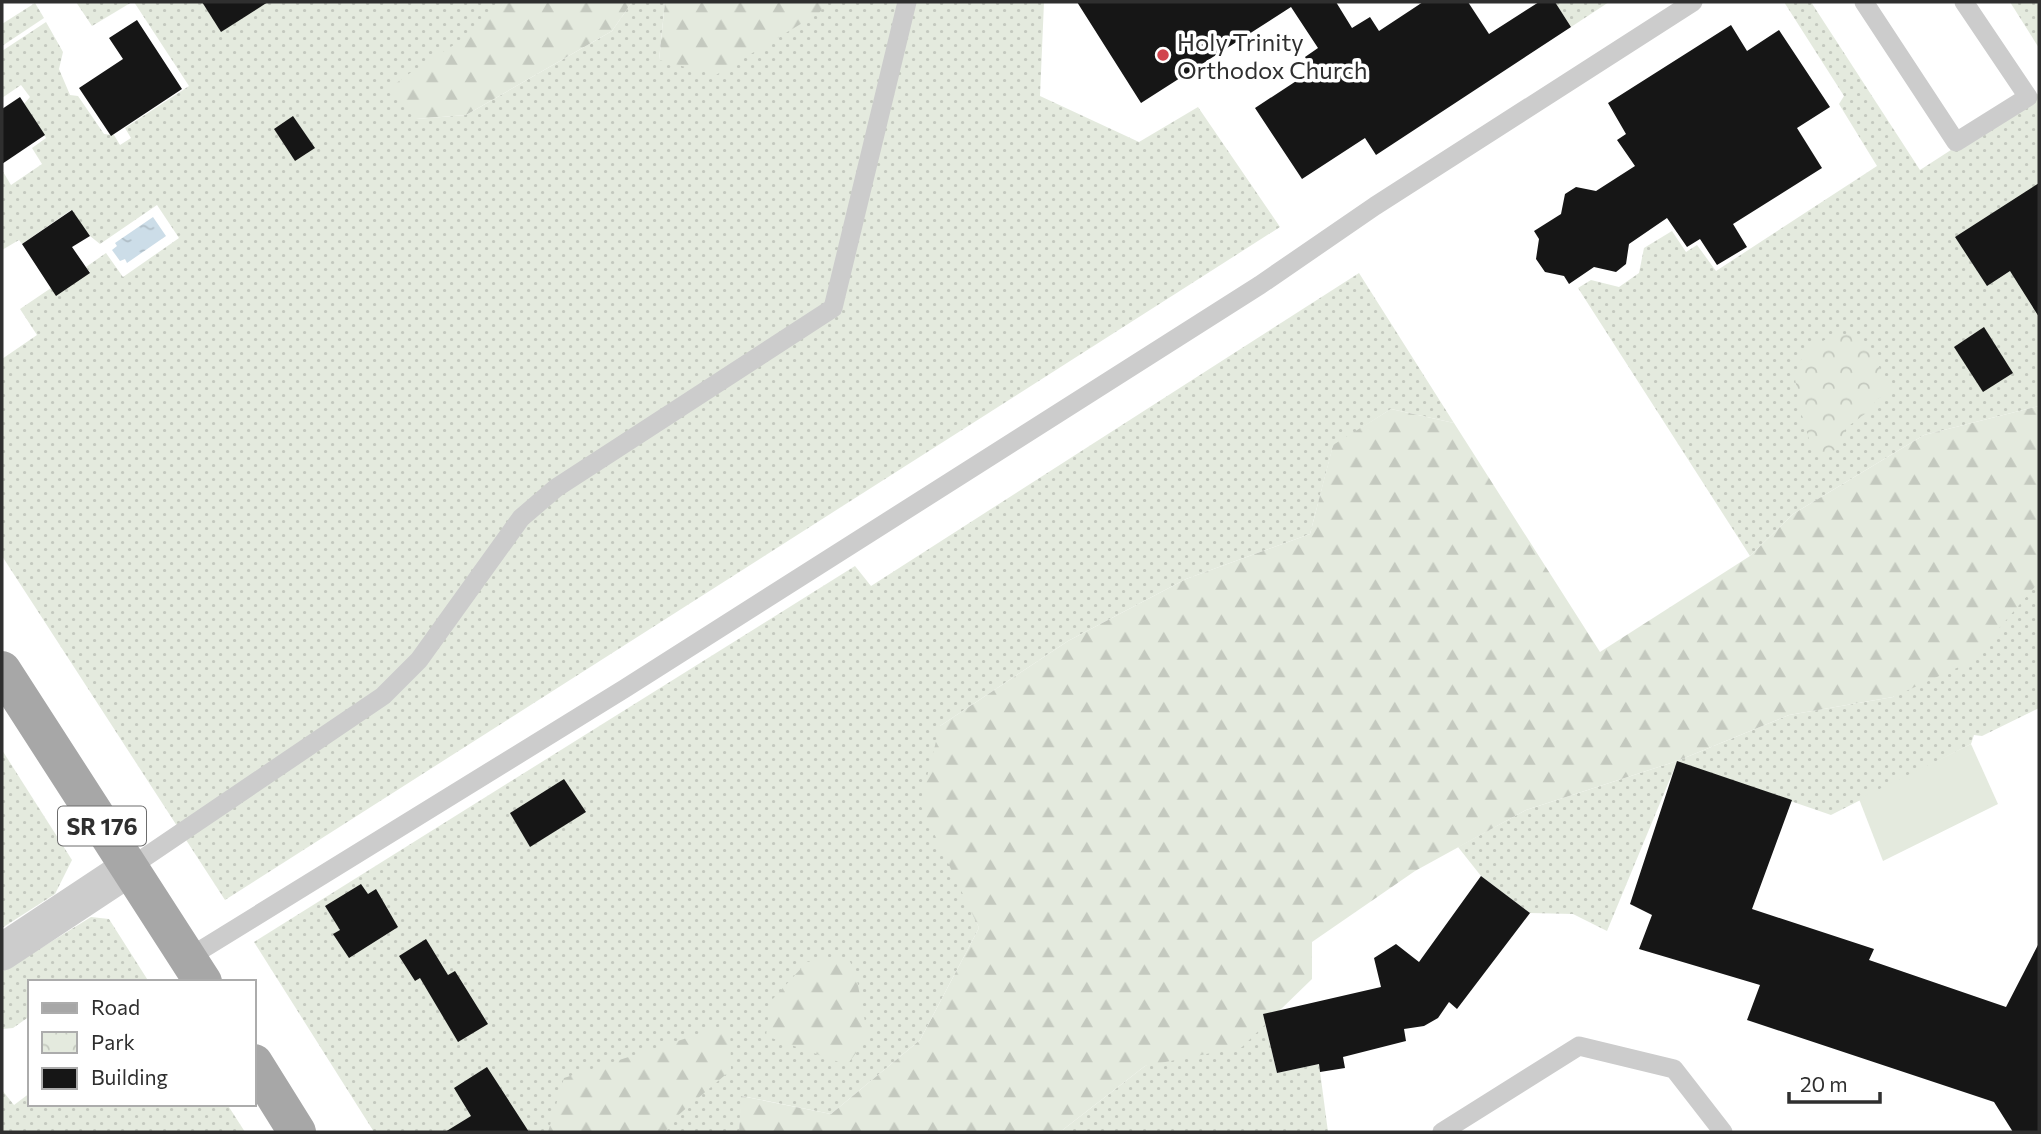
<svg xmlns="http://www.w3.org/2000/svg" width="2041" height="1134" font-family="Commissioner,sans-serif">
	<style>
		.grass { fill: url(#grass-dots) }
		.forest { fill: url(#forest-firs) }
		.park { fill: url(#park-crowns) }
		.pitch { fill: #e4eade }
		.water { fill: url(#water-ripples) }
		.building { fill: #161616 }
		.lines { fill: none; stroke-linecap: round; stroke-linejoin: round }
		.lane { stroke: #ccc; stroke-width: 19 }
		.street { stroke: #ccc; stroke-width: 37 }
		.primary { stroke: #a7a7a7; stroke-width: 38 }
		.poi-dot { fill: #d1454e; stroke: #fff; stroke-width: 2.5 }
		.labels { text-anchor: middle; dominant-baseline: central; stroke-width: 7; stroke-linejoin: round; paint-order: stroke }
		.shield { fill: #fff; stroke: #6d6d6d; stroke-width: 2 }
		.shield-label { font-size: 23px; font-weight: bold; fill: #2f2f2f }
		.poi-label { font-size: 24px; fill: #2f2f2f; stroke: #fff; text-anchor: start }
	</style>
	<defs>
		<pattern id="grass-dots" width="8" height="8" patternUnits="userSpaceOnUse" patternTransform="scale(1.75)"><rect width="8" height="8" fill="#e4eade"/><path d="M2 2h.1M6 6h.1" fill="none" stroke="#c4c9bf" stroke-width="1.8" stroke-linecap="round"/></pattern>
		<pattern id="forest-firs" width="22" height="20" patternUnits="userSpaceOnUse" patternTransform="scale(1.75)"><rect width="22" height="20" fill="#e4eade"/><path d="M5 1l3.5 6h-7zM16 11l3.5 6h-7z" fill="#c4c9bf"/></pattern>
		<pattern id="park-crowns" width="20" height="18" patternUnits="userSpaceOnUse" patternTransform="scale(1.75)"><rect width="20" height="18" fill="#e4eade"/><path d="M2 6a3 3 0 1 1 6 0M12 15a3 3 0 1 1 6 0" fill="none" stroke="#c4c9bf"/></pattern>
		<pattern id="water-ripples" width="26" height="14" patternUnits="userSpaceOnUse" patternTransform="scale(1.75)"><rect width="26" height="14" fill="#ccdde8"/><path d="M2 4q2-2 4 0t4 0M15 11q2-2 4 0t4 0" fill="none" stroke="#b0bec7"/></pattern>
	</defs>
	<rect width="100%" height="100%" fill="#fff"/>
	<g class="grass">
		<polygon points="76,2 132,2 92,26"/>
		<polygon points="134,2 505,2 416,119 466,115 612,31 632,2 665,2 659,60 795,2 1044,2 1040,96 1139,142 1198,107 1280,227 225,900 2,556 2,359 37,335 20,309 51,288 90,272 86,267 106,253 123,277 179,238 157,205 100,244 90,236 71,210 22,244 19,240 2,250 2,170 11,185 42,164 32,148 46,138 24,104 30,97 21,85 2,98 2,51 46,22 63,52 59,69 70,95 78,96 104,134 114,135 120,145 131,138 125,128 189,86"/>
		<polygon points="1555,2 1609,2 1571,27"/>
		<polygon points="1784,2 1811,2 1920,170 2039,93 2039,406 1924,435 1793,514 1750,556 1578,288 1591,280 1619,287 1639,273 1644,248 1672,231 1686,252 1697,245 1716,271 1877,166 1839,104 1844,96"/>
		<polygon points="2010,2 2039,2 2039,48"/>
		<polygon points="35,3 44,18 2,46 2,24"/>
		<polygon points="1359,273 1454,423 1391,409 1333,446 1310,534 1186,579 1068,641 940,726 959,882 979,928 920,1040 831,1114 742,1096 739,1132 374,1132 254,942 855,566 871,586"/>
		<polygon points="2038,581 2039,708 1982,736 1974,735 1971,744 1831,815 1677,762 1607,931 1573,914 1530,913 1481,876 1458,847 1526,810 1677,761 1789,715 1893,697"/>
		<polygon points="2,750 72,860 55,894 2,928"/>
		<polygon points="91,917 109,919 149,982 30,982 30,1016 13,1028 2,1029 2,972"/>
		<polygon points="1263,1014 1277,1073 1319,1064 1328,1132 1060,1132 1145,1066"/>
		<polygon points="2,1090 14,1105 30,1093 30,1104 227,1104 245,1132 2,1132"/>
	</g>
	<g class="forest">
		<path d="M 505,2 L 632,2 L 612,31 L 466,115 L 416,119 L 388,90 C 424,59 475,39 505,2 Z"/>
		<polygon points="665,2 829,2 819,13 716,75 659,60"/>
		<polygon points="2039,406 2039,582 1970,662 1893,697 1789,715 1677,761 1526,810 1415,871 1312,942 1312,979 1242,1047 1145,1066 1060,1132 739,1132 741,1096 831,1114 920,1040 979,928 920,804 940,726 1068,641 1186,579 1310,534 1333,445 1391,409 1454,423 1600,652 1750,556 1793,514 1924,435"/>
		<polygon points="848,957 856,975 868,1037 847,1065 766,1036 770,1002 807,962"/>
		<polygon points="730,1024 731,1070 676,1117 665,1132 548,1132 564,1078"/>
	</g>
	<polygon class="park" points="1836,334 1853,334 1868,345 1892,392 1875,400 1873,408 1846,428 1838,449 1822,454 1811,446 1801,412 1795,379 1804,351"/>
	<polygon class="pitch" points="1971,744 1998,804 1883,861 1859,799"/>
	<polygon class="water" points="153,217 166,236 127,263 125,259 120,261 112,250 117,246 115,243"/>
	<g class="building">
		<polygon points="202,2 268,2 221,32"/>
		<polygon points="1077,2 1336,2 1352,28 1370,17 1379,31 1423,2 1468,2 1489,34 1539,2 1555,2 1571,27 1376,155 1365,138 1302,179 1255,108 1313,70 1305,57 1318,48 1291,7 1141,103"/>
		<polygon points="137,20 182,89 111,136 79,88 123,59 109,38"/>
		<polygon points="1731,25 1747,51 1779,30 1830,107 1797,128 1822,168 1733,224 1747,247 1717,265 1700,239 1687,247 1667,218 1629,244 1626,264 1616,272 1594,267 1569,284 1564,276 1545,272 1536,259 1539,239 1534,231 1561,214 1565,194 1576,187 1596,191 1635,166 1617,140 1626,134 1608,103"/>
		<polygon points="20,97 45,135 2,164 2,109"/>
		<polygon points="293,116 315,148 295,161 274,129"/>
		<polygon points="2039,183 2039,317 2010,271 1987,286 1955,237"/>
		<polygon points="72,210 90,236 72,247 90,273 56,296 22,244"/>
		<polygon points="1984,327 2013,373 1983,392 1954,347"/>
		<polygon points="1677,761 1792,800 1752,909 1874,949 1869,960 2006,1007 2039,943 2039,1132 2013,1132 1994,1102 1747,1020 1760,985 1639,949 1652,915 1630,904"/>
		<polygon points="564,779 586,812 530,847 510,813"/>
		<polygon points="1481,876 1530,913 1457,1009 1449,1002 1438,1018 1424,1026 1404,1029 1406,1041 1343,1057 1345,1068 1320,1072 1319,1064 1277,1073 1263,1014 1381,987 1374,958 1396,944 1419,962"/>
		<polygon points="361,884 368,894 376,889 398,927 349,958 333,934 340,930 325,906"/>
		<polygon points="426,939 448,975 455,971 488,1024 458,1042 420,978 415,981 399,956"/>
		<polygon points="487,1067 529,1132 445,1132 471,1116 454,1088"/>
	</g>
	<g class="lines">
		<g class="lane">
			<polyline points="1864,2 1956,142 2028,97 1964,2"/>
			<polyline points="129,868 383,696 419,660 521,518 556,488 833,308 907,2"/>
			<polyline points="188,958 624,689 1260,285 1375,206 1693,2"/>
			<polyline points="1442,1132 1579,1046 1674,1069 1723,1132"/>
		</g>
		<polyline class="street" points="2,952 129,868"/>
		<g class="primary">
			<polyline points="2,670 203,982"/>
			<polyline points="254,1063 297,1132"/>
		</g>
	</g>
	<circle class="poi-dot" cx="1163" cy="55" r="7"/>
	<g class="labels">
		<rect class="shield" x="58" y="806.5" width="88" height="39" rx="5"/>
		<g class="shield-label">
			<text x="102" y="826">SR 176</text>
		</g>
		<g class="poi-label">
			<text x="1177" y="41">Holy Trinity<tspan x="1177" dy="28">Orthodox Church</tspan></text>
		</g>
	</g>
	<rect width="2041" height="1134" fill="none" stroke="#2f2f2f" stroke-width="7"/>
	<rect x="28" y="980" width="228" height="126" fill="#ffffff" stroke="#acacac" stroke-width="2"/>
	<rect x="42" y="1003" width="35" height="10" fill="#a7a7a7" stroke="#acacac" stroke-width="2"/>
	<text x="91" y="1015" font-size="21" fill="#2f2f2f">Road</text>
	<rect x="42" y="1032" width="35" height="21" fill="url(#park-crowns)" stroke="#acacac" stroke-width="2"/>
	<text x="91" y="1050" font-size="21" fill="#2f2f2f">Park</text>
	<rect x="42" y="1068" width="35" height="21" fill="#161616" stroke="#acacac" stroke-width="2"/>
	<text x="91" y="1085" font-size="21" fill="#2f2f2f">Building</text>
	<path d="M1789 1092v10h91v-10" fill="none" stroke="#2f2f2f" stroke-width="3.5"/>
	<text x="1800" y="1092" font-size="21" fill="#2f2f2f" stroke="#ffffff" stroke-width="5" paint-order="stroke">20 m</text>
</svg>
